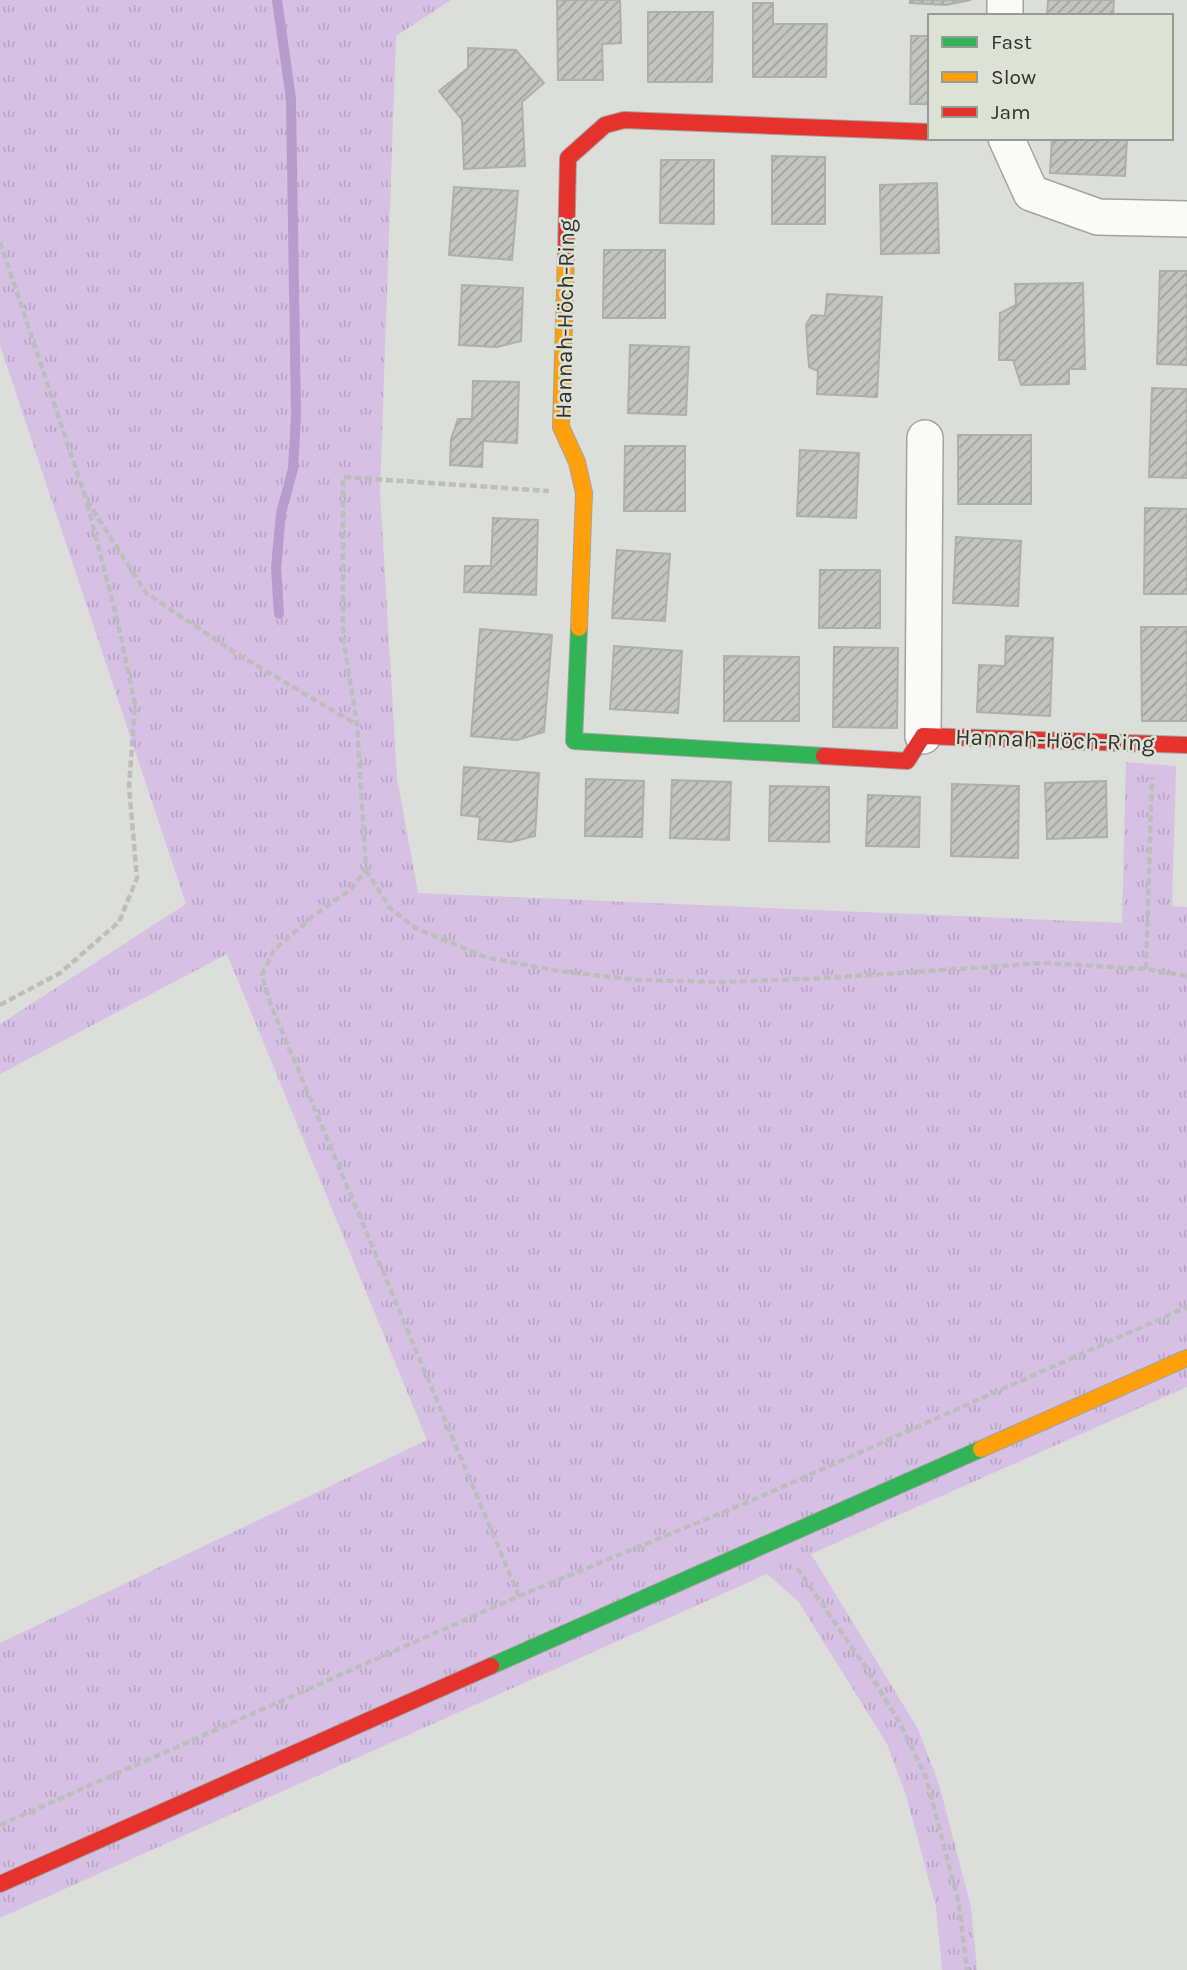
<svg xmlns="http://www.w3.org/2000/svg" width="1187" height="1970" font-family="Karla,sans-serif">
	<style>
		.grass { fill: url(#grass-tufts) }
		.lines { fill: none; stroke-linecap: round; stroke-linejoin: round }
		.stream { stroke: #b89ccc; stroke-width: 10 }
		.building { fill: url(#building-hatch); stroke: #adafab; stroke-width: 2 }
		.street-casing { stroke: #a1a39f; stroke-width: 38 }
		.fast-casing { stroke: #a1a39f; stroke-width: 18 }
		.slow-casing { stroke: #a1a39f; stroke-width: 18 }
		.jam-casing { stroke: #a1a39f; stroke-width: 18 }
		.path { stroke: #bdbebc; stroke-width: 4.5; stroke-dasharray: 7 3.5; stroke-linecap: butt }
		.street { stroke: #fafaf9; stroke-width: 35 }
		.fast { stroke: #30b455; stroke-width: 16 }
		.slow { stroke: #ff9f0a; stroke-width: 16 }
		.jam { stroke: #e5322d; stroke-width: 16 }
		.labels { text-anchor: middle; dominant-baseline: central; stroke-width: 5; stroke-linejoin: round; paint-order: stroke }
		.street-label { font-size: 23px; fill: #2f312c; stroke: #dde1d6 }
	</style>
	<defs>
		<pattern id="grass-tufts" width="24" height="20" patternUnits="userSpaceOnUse" patternTransform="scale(1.75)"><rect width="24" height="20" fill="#d6c1e5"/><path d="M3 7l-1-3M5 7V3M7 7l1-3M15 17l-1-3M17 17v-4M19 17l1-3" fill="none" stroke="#b8a6c5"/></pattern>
		<pattern id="building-hatch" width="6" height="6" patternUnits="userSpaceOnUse" patternTransform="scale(1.75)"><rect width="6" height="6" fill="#c4c5c1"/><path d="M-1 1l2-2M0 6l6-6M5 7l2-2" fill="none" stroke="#a0a19d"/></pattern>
	</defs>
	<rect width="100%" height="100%" fill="#dcded9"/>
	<polygon class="grass" points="0,0 451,0 396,36 380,492 397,778 418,893 1122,923 1126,762 1176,766 1172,906 1187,907 1187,1387 811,1554 918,1729 939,1784 971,1907 977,1970 942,1970 936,1907 906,1795 887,1744 798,1601 767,1574 0,1918 0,1643 427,1440 227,954 0,1074 0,1024 186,904 0,345"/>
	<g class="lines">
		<polyline class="stream" points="277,0 291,99 296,416 293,469 281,513 276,568 279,614"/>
	</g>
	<g class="building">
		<polygon points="557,0 620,0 621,43 602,44 603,80 558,80"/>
		<polygon points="910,0 971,0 946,5 910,3"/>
		<polygon points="1048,0 1114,0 1113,16 1047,16"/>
		<polygon points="753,3 773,3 773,24 827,24 826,77 753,77"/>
		<polygon points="648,12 713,12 712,82 648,82"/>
		<polygon points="911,36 930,36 930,104 910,104"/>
		<polygon points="468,48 516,50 544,83 522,102 525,166 464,169 462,120 439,91 468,68"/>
		<polygon points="1052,138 1127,138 1125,176 1050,173"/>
		<polygon points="772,156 825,157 825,224 772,224"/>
		<polygon points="661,160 714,160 714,224 660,223"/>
		<polygon points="937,183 939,253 881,254 880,185"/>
		<polygon points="454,187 518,191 512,260 449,255"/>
		<polygon points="604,250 665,250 665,318 603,318"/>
		<polygon points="1160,271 1187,271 1187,365 1157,364"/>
		<polygon points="1083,283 1085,369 1069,369 1069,384 1021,385 1013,360 999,360 1000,313 1016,305 1015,284"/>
		<polygon points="462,285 523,288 521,341 497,347 459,345"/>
		<polygon points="827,294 882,297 877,397 817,394 818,371 809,367 806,325 812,315 825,316"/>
		<polygon points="630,345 689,347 686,415 628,413"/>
		<polygon points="473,381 519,382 517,443 483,441 482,467 450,465 451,439 458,419 472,419"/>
		<polygon points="1152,388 1187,389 1187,478 1149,477"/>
		<rect x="958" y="435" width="73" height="69"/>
		<polygon points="625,446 685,446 685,511 624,511"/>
		<polygon points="800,450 859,453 856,518 797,516"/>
		<polygon points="1145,508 1187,509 1187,594 1144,594"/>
		<polygon points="493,518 538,520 536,595 464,592 465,566 491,566"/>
		<polygon points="956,537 1021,541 1018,606 953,603"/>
		<polygon points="617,550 670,554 665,621 612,618"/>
		<polygon points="820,570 880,570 880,628 819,628"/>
		<polygon points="1141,627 1187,627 1187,721 1142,721"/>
		<polygon points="480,629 552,635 544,732 517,740 471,736"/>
		<polygon points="1006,636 1053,638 1050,716 977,712 979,665 1005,666"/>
		<polygon points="614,646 682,651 678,713 610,709"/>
		<polygon points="834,647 898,648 897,728 833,727"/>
		<polygon points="724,656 799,657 799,721 724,721"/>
		<polygon points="464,767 539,773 535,836 511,842 478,839 480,817 461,815"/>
		<polygon points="586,779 644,781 642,837 585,836"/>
		<polygon points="672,780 731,782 729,840 670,838"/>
		<polygon points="1106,781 1107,837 1047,839 1045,783"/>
		<polygon points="952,784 1019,786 1018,858 951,856"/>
		<polygon points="770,786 829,787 829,842 769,841"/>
		<polygon points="868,795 920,797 919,847 866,846"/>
	</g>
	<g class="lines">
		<defs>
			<g id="street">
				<polyline points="1005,16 1005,0"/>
				<polyline points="1006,138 1031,193 1098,217 1187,219"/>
				<polyline points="923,736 925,438"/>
			</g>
			<g id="fast">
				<polyline points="579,628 574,741 824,756"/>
				<polyline points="491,1666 981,1449"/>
			</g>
			<g id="slow">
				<polyline points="566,253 561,427 577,462 584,493 579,628"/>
				<polyline points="981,1449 1187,1358"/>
			</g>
			<g id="jam">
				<polyline points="566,253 568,158 605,125 624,120 930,132"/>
				<polyline points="824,756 907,761 923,736 1187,745"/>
				<polyline points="0,1884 491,1666"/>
			</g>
		</defs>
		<use href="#street" class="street-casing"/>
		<use href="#fast" class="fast-casing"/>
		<use href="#slow" class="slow-casing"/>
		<use href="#jam" class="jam-casing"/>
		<g class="path">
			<polyline points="0,242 86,499 146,593 237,654 356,724"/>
			<polyline points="366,870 390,908 415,928 488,958 559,971 637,980 721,982 827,978 1045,963 1146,969 1187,976"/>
			<polyline points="1146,969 1152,777"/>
			<polyline points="0,1005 60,973 119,922 137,878 129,787 135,704 116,615 87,503"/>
			<polyline points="797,1568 865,1666 901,1725 926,1777 959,1904 967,1970"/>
			<polyline points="519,1596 271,1005 262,975 274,950 312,917 351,889 366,870 357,724 343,637 343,477 549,491"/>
			<polyline points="0,1825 519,1596 755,1499 1187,1307"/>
		</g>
		<use href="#street" class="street"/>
		<use href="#fast" class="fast"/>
		<use href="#slow" class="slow"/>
		<use href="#jam" class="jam"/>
	</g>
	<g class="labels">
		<g class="street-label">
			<text transform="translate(565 319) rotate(-89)">Hannah-Höch-Ring</text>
			<text transform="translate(1055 740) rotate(2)">Hannah-Höch-Ring</text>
		</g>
	</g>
	<rect x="928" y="14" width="245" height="126" fill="#dde1d6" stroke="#979b92" stroke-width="2"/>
	<rect x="942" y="37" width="35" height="10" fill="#30b455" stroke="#979b92" stroke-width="2"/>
	<text x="991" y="49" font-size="21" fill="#2f312c">Fast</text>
	<rect x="942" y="72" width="35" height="10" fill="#ff9f0a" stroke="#979b92" stroke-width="2"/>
	<text x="991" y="84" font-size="21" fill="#2f312c">Slow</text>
	<rect x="942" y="107" width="35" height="10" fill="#e5322d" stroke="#979b92" stroke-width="2"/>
	<text x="991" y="119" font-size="21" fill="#2f312c">Jam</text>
</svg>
